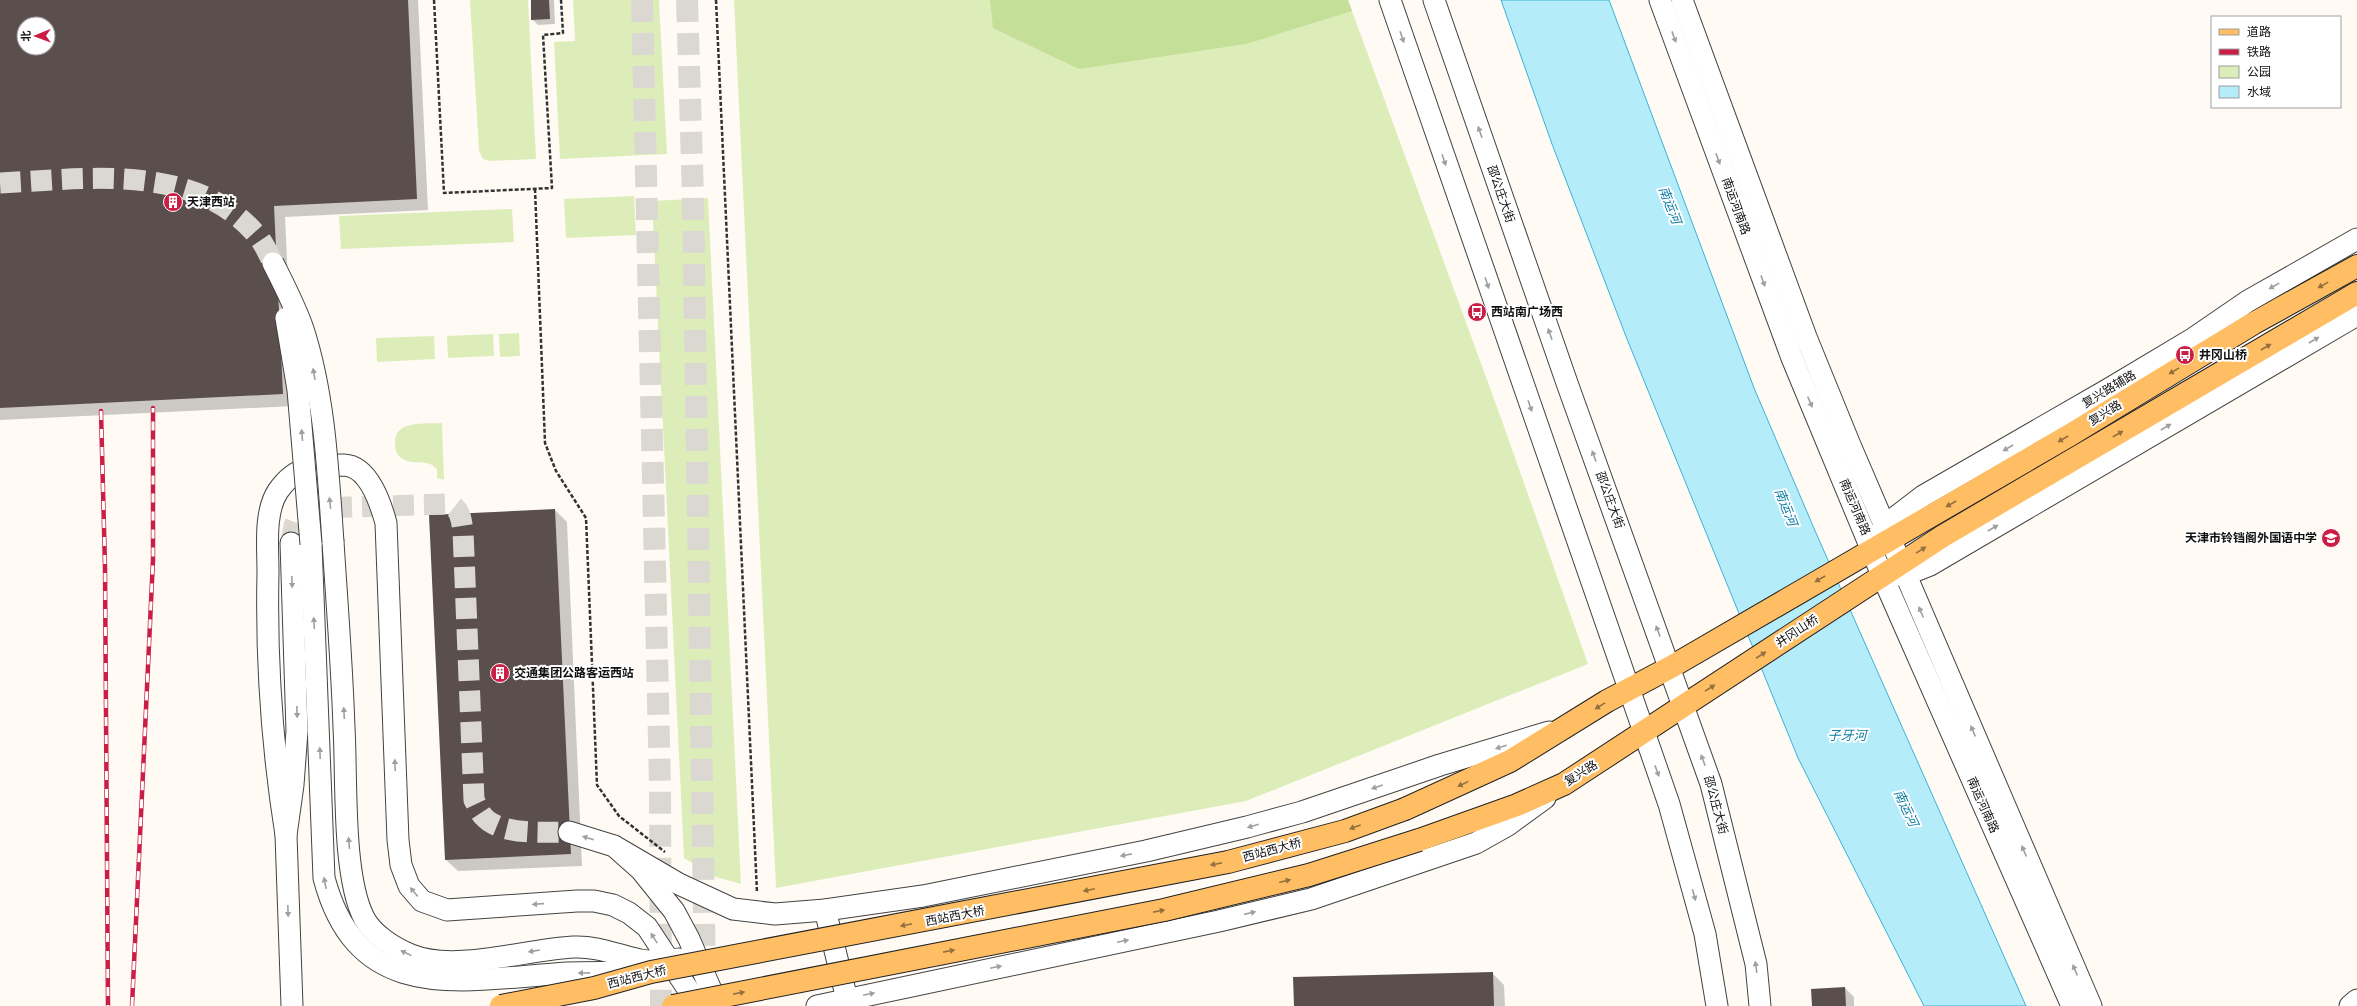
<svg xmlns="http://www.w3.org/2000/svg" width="2357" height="1006" font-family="'Crimson Pro','Noto Sans SC',serif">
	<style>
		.green { fill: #ddedba }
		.forest { fill: #c4df98 }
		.water { fill: #b5ecfa; stroke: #37b3d6 }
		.shadow { fill: #0003; fill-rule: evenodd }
		.building { fill: #5a4f4c; fill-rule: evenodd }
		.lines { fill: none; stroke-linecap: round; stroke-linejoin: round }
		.minor-tunnel { stroke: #dbd8d2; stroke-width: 21; stroke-dasharray: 21 10; stroke-linecap: butt }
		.highway-tunnel { stroke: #dbd8d2; stroke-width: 22; stroke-dasharray: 22 11; stroke-linecap: butt }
		.minor-casing { stroke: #434343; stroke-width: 23 }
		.major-casing { stroke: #212121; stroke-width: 24 }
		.path { stroke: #323232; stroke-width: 2.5; stroke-dasharray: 4 2; stroke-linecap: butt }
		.minor { stroke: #fff; stroke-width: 21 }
		.major { stroke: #ffbe64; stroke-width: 22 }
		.rail-casing { stroke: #cb1e45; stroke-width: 4.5 }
		.rail { stroke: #fff; stroke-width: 3; stroke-dasharray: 9; stroke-linecap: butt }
		.minor-bridge-casing { stroke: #434343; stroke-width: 23; stroke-linecap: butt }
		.major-bridge-casing { stroke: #212121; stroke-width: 24; stroke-linecap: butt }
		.minor-bridge { stroke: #fff; stroke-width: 21 }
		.major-bridge { stroke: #ffbe64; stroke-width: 22 }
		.oneway { fill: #9f9f9f }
		.oneway2 { fill: #93703e }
		.labels { text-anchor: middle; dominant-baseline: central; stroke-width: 4; stroke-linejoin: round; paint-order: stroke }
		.street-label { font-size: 12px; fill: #101010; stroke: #fff }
		.poi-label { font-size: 12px; font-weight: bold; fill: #101010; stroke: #fff; text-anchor: start }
		.water-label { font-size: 13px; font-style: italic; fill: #107ea4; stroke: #fff }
	</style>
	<rect width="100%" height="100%" fill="#fffbf4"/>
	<g class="green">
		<polygon points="470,0 528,0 536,159 489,161 483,159 479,151"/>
		<polygon points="573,0 659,0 667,154 560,159 554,42 575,41"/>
		<polygon points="734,0 1348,0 1501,418 1588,664 1246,801 776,888"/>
		<polygon points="634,196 636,235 566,238 564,199"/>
		<polygon points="708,198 741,884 716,877 684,858 652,201"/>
		<polygon points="512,209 514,242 341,249 339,216"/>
		<polygon points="519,333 520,356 500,357 499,334"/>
		<polygon points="493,334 494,356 448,358 447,336"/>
		<polygon points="434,336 435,359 377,362 376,338"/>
		<path d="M 442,423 L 444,480 L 437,478 L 437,469 C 427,458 414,466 403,459 C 397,456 395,450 395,443 C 394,420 425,424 442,423 Z"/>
	</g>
	<polygon class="forest" points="990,0 1348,0 1352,11 1246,44 1079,69 993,28"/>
	<polygon class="water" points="1501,0 1609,0 1754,388 1816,533 2026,1006 1924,1006 1798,758 1627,339 1552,144"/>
	<g class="shadow">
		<path d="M 0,0 L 418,0 L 428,210 L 285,217 L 294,406 L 0,420 ZM 24,24 L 48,24 L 48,48 L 24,48 Z"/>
		<polygon points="532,0 554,0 555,24 538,25 532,19"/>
		<polygon points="555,510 567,522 582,866 458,871 446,860"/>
		<polygon points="1492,973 1504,985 1505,1006 1295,1006"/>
		<polygon points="1845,988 1854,997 1854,1006 1813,1006"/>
	</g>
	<g class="building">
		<path d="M 0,0 L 408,0 L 417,199 L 274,206 L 283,394 L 0,408 ZM 24,24 L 48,24 L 48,48 L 24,48 Z"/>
		<polygon points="531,0 549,0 550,19 531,20"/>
		<polygon points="555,509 571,854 445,860 429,515"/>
		<polygon points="1493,972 1494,1006 1294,1006 1293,977"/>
		<polygon points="1845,987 1846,1006 1812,1006 1811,989"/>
	</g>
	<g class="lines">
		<g class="minor-tunnel">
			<path d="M 0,183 C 86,179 198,161 260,239 C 265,246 269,255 273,263"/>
			<path d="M 291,543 C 295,519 294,515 318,508 L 448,504 C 461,508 461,519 463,531 L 474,800 C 477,805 479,812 483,816 C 500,836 545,832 569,832"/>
		</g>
		<g class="highway-tunnel">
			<polyline points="642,0 660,787 661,1006"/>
			<polyline points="687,0 693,197 705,979"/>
		</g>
		<defs>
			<g id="minor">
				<polyline points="1390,0 1669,804 1705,934 1717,1006"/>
				<polyline points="1434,0 1567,383 1711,784 1756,964 1760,1006"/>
				<polyline points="1660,0 1792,358 1882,575 2072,1006"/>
				<polyline points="1682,0 1806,337 1850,445 2091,1006"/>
				<polyline points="1878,538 1884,526 1923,496 2107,390 2194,338 2248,301 2357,239"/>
				<path d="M 333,542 C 337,604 342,666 344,728 C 347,778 342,875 364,918 C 373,935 394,948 411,955 C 455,973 526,949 574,947 C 597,946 617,955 640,960 C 653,962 666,961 679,959"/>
				<polyline points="291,543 297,731 293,785 286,835 292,1006"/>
				<path d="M 311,544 L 324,878 C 358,1006 460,980 567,973 C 590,972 614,973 637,972"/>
				<polyline points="1891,575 1905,575 1930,565 2357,315"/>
				<polyline points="569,832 614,846 641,870 674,911 689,939 718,1006"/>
				<path d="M 286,835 C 272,747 266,660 268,572 C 268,547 264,512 278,491 C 296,465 315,465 344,465 C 369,466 381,505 386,523 L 398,840 L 401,865 L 409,886 L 422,901 L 447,910 L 577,901 L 594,901 L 613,905 L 629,913 L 647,927 L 699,1006"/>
				<polyline points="614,846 679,884 733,909 775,914 825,910 923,896 1146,851 1247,827 1302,812 1440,765 1549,732"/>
				<polyline points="825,910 845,991"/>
				<polyline points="817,1006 1219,921 1311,899 1476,843 1508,825 1545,798"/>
				<polyline points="2350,1006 2357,1000"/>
			</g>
			<g id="major">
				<polyline points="1405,809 1510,761 1607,701 1671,667 2070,435 2254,323 2357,266"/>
				<polyline points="1419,840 1517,805 1564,784 1943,536 2357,293"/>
			</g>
		</defs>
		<use href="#minor" class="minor-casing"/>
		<use href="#major" class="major-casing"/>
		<g class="path">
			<polyline points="434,0 444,193 552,188 543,35 563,33 561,0"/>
			<polyline points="716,0 757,893"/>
			<polyline points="535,189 545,443 556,471 586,518 597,785 619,816 665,852"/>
		</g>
		<use href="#minor" class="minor"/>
		<use href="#major" class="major"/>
		<defs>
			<g id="rail">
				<polyline points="101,411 105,567 108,1006"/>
				<polyline points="132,1006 153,560 153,408"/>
			</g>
		</defs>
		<use href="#rail" class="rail-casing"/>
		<use href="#rail" class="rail"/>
		<defs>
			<g id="minor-bridge">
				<path d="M 273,263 C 284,285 295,306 303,329 C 325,397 328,472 333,542"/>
				<polyline points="286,318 298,390 311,544"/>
			</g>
			<g id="major-bridge">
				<polyline points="501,1006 594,988 651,972 1228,862 1345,831 1405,809"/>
				<polyline points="673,1006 1164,910 1309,875 1419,840"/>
			</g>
		</defs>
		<use href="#minor-bridge" class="minor-bridge-casing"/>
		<use href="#major-bridge" class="major-bridge-casing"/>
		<use href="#minor-bridge" class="minor-bridge"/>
		<use href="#major-bridge" class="major-bridge"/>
	</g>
	<defs><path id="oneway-solid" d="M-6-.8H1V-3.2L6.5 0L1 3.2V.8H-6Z"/></defs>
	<g class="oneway">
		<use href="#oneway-solid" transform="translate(1402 37) rotate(71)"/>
		<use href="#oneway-solid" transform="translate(1674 37) rotate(70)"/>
		<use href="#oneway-solid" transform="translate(1480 132) rotate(-109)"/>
		<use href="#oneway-solid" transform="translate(1718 159) rotate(70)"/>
		<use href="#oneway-solid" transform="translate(1444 160) rotate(71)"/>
		<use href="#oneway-solid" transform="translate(1763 281) rotate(70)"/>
		<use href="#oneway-solid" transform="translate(1487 283) rotate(71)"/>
		<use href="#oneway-solid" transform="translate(2274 286) rotate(151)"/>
		<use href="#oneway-solid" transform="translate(1550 334) rotate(-109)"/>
		<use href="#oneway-solid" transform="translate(2314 340) rotate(-30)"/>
		<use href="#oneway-solid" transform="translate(314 374) rotate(-100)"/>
		<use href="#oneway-solid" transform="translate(1810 402) rotate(67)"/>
		<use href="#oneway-solid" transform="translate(1530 406) rotate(71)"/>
		<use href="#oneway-solid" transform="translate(2166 427) rotate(-30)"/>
		<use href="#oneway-solid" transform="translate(302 435) rotate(-95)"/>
		<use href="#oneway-solid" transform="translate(2008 448) rotate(150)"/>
		<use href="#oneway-solid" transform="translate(1594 456) rotate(-110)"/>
		<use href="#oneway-solid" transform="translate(330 503) rotate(-96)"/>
		<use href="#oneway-solid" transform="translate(1993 528) rotate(-30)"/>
		<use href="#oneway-solid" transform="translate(292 582) rotate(88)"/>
		<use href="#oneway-solid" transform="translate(1921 612) rotate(-113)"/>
		<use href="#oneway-solid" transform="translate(314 623) rotate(-93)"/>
		<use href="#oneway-solid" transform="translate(1658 631) rotate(-110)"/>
		<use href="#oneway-solid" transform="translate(297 712) rotate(88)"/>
		<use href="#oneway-solid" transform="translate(344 713) rotate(-93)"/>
		<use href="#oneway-solid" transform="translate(1973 731) rotate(-113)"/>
		<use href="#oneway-solid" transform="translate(1501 747) rotate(163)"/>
		<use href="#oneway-solid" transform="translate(320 753) rotate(-92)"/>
		<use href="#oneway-solid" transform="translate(1703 760) rotate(-110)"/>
		<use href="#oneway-solid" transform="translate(395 765) rotate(-92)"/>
		<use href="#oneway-solid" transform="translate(1657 771) rotate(70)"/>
		<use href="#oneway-solid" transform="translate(1377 787) rotate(161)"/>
		<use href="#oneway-solid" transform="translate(1253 826) rotate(164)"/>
		<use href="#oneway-solid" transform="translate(588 838) rotate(-163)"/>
		<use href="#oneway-solid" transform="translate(349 843) rotate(-95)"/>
		<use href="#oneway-solid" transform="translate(2024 851) rotate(-113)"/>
		<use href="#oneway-solid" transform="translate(1126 855) rotate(169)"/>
		<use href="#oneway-solid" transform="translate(325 883) rotate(-101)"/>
		<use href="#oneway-solid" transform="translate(414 892) rotate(-130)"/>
		<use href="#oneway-solid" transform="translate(1694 895) rotate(75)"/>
		<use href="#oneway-solid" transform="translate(538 904) rotate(176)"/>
		<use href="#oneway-solid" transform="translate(288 911) rotate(88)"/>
		<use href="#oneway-solid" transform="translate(1250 913) rotate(-13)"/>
		<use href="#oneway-solid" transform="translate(654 938) rotate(-122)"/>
		<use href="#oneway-solid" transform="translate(1123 941) rotate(-12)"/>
		<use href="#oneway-solid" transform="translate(534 951) rotate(171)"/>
		<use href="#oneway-solid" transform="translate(406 953) rotate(-154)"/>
		<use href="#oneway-solid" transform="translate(996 967) rotate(-12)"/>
		<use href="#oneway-solid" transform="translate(1756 967) rotate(-98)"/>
		<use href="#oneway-solid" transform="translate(2075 970) rotate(-113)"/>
		<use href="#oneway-solid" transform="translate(584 973) rotate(179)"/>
		<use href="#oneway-solid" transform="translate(869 994) rotate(-12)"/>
	</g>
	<g class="oneway2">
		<use href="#oneway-solid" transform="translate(2323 285) rotate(151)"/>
		<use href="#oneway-solid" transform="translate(2266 347) rotate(-30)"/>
		<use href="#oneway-solid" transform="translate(2174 371) rotate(149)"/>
		<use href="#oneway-solid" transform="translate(2118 434) rotate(-30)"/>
		<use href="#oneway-solid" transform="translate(2063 439) rotate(150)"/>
		<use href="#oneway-solid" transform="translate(1951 504) rotate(150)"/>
		<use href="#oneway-solid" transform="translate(1921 550) rotate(-32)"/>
		<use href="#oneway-solid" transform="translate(1820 579) rotate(150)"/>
		<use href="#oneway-solid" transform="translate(1761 655) rotate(-33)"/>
		<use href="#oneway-solid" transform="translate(1710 688) rotate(-32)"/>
		<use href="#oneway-solid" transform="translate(1600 706) rotate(148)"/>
		<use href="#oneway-solid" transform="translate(1463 784) rotate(154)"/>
		<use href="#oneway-solid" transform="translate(1355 827) rotate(160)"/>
		<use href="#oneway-solid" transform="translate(1216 864) rotate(169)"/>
		<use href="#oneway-solid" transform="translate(1285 881) rotate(-14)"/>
		<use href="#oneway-solid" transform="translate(1089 890) rotate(168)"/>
		<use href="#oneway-solid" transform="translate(1159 911) rotate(-11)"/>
		<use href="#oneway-solid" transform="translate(906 925) rotate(169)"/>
		<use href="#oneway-solid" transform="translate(949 951) rotate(-11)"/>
		<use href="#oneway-solid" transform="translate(739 993) rotate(-11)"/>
	</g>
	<defs>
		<symbol id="building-disc" viewBox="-11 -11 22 22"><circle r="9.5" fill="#cb1e45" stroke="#fff"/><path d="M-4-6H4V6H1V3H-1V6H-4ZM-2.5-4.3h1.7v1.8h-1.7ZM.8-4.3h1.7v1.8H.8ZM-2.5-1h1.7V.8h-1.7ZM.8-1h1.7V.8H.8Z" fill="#fff"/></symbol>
		<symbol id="bus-disc" viewBox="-11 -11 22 22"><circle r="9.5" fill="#cb1e45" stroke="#fff"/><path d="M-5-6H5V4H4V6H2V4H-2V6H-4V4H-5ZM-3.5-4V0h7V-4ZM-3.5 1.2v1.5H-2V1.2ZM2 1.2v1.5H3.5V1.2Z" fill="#fff"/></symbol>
		<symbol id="school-disc" viewBox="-11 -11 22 22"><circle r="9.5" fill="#cb1e45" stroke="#fff"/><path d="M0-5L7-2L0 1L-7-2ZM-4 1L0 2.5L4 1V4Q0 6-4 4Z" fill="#fff"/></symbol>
	</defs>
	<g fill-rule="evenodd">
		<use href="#building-disc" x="162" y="191" width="22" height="22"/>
		<use href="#bus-disc" x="1466" y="301" width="22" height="22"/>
		<use href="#bus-disc" x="2174" y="344" width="22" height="22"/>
		<use href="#school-disc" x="2320" y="527" width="22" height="22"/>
		<use href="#building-disc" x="489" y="662" width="22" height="22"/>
	</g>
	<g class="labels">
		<g class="street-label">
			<text transform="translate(1501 194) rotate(71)">邵公庄大街</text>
			<text transform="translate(1736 206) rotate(70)">南运河南路</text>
			<text transform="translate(2109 389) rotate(-31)">复兴路辅路</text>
			<text transform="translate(2105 413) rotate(-31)">复兴路</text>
			<text transform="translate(1610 500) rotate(70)">邵公庄大街</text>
			<text transform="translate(1855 507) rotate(67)">南运河南路</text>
			<text transform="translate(1797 631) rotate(-33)">井冈山桥</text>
			<text transform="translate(1581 773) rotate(-32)">复兴路</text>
			<text transform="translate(1716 805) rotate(75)">邵公庄大街</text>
			<text transform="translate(1983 805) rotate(66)">南运河南路</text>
			<text transform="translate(1272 850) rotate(-15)">西站西大桥</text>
			<text transform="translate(955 916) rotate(-11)">西站西大桥</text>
			<text transform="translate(637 977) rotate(-14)">西站西大桥</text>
		</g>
		<g class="poi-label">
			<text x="187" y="202">天津西站</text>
			<text x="1491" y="312">西站南广场西</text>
			<text x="2199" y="355">井冈山桥</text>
			<text x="2317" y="538" text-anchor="end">天津市铃铛阁外国语中学</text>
			<text x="514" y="673">交通集团公路客运西站</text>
		</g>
		<g class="water-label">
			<text transform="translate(1670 205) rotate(69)">南运河</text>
			<text transform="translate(1786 507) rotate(69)">南运河</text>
			<text x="1847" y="735">子牙河</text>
			<text transform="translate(1906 808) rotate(65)">南运河</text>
		</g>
	</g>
	<rect x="2211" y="16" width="130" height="92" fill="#ffffff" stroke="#9f9f9f"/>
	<rect x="2219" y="29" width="20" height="6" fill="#ffbe64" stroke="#9f9f9f"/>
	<text x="2247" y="36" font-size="12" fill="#101010">道路</text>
	<rect x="2219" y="49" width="20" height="6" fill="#cb1e45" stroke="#9f9f9f"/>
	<text x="2247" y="56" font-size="12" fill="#101010">铁路</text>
	<rect x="2219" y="66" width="20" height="12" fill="#ddedba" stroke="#9f9f9f"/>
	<text x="2247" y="76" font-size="12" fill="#101010">公园</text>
	<rect x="2219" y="86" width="20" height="12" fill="#b5ecfa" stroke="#9f9f9f"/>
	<text x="2247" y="96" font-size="12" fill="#101010">水域</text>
	<g transform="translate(36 36) rotate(269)"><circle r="19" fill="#ffffff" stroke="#9f9f9f"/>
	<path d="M0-3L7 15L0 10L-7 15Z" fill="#cb1e45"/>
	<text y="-6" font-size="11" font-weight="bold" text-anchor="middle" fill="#101010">北</text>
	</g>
</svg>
